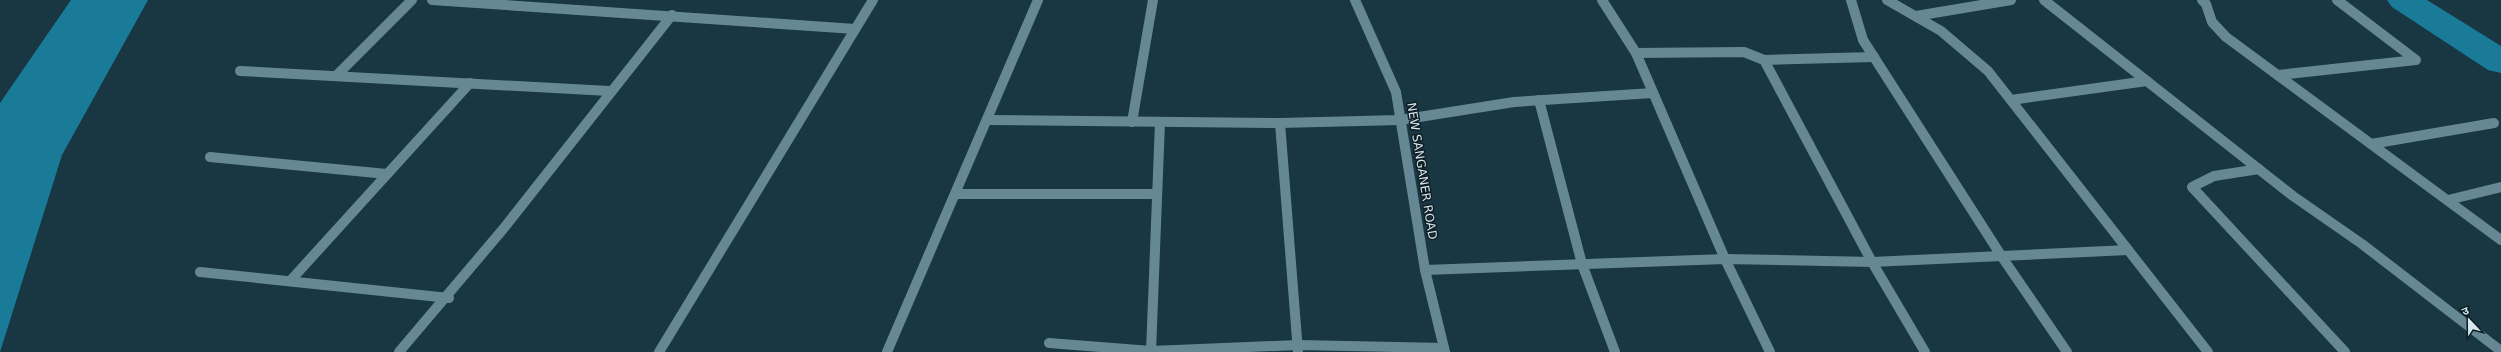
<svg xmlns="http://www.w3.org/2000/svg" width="2501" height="352" font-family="'DejaVu Sans','Noto Sans Devanagari',sans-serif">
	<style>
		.water { fill: #197b98 }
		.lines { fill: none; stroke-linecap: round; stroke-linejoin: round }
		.river { fill: #197b98; fill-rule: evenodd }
		.minor { stroke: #668895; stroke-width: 10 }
		.tertiary { stroke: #668895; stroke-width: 10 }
		.labels { text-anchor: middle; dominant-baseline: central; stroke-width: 3; stroke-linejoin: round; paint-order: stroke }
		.street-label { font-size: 12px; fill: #d6e7ee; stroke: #0f1d22 }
	</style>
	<rect width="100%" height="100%" fill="#183743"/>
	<polygon class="water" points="71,0 148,0 62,155 0,352 0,103"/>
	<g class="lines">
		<polygon class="river" points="2387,0 2427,0 2501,46 2501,73 2488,70 2392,7"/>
		<g class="minor">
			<polyline points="432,0 855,29"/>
			<polyline points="1602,0 1636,53 1725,259 1770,352"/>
			<polyline points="1851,0 1863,40 2002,257 2067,352"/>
			<polyline points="1887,0 1941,31 1988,71 2208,352"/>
			<polyline points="2044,0 2293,196 2362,244 2501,351"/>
			<polyline points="2202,0 2206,4 2212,22 2226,37 2501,240"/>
			<polyline points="1916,16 2011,0"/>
			<polyline points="1636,53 1744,52 1764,60 1872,262 1925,352"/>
			<polyline points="1764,60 1874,57"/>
			<polyline points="240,71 609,91"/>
			<polyline points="2278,75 2416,60 2337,0"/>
			<polyline points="336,76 412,0"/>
			<polyline points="1539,100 1582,264 1615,352"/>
			<polyline points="2011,100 2147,81"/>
			<polyline points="987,120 1280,123 1400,120 1514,102 1653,93"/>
			<polyline points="1132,122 1153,0"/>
			<polyline points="1280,123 1298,352"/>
			<polyline points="2371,144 2494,123"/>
			<polyline points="210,157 387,174"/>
			<polyline points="2259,169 2214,176 2192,187 2345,352"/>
			<polyline points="956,194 1157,194"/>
			<polyline points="2448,200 2501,187"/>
			<polyline points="1425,270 1725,259 1872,262 2128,250"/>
			<polyline points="200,272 449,298"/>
			<polyline points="291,280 470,83"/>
			<polyline points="1049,343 1151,351 1298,345 1444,348"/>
			<polyline points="399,352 504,228 672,15"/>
			<polyline points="887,352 1038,0"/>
			<polyline points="1151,352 1160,122"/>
		</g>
		<g class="tertiary">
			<polyline points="1355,0 1396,92 1425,270 1445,352"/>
			<polyline points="659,352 873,0"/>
		</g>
	</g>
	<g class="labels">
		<g class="street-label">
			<text transform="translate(1422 171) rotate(81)">NEW SANGANER ROAD</text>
		</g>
	</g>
	<g transform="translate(2469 320) rotate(338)" stroke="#0f1d22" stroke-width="3" paint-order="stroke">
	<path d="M0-3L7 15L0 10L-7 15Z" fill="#d6e7ee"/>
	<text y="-6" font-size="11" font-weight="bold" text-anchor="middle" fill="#d6e7ee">उ</text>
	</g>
</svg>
